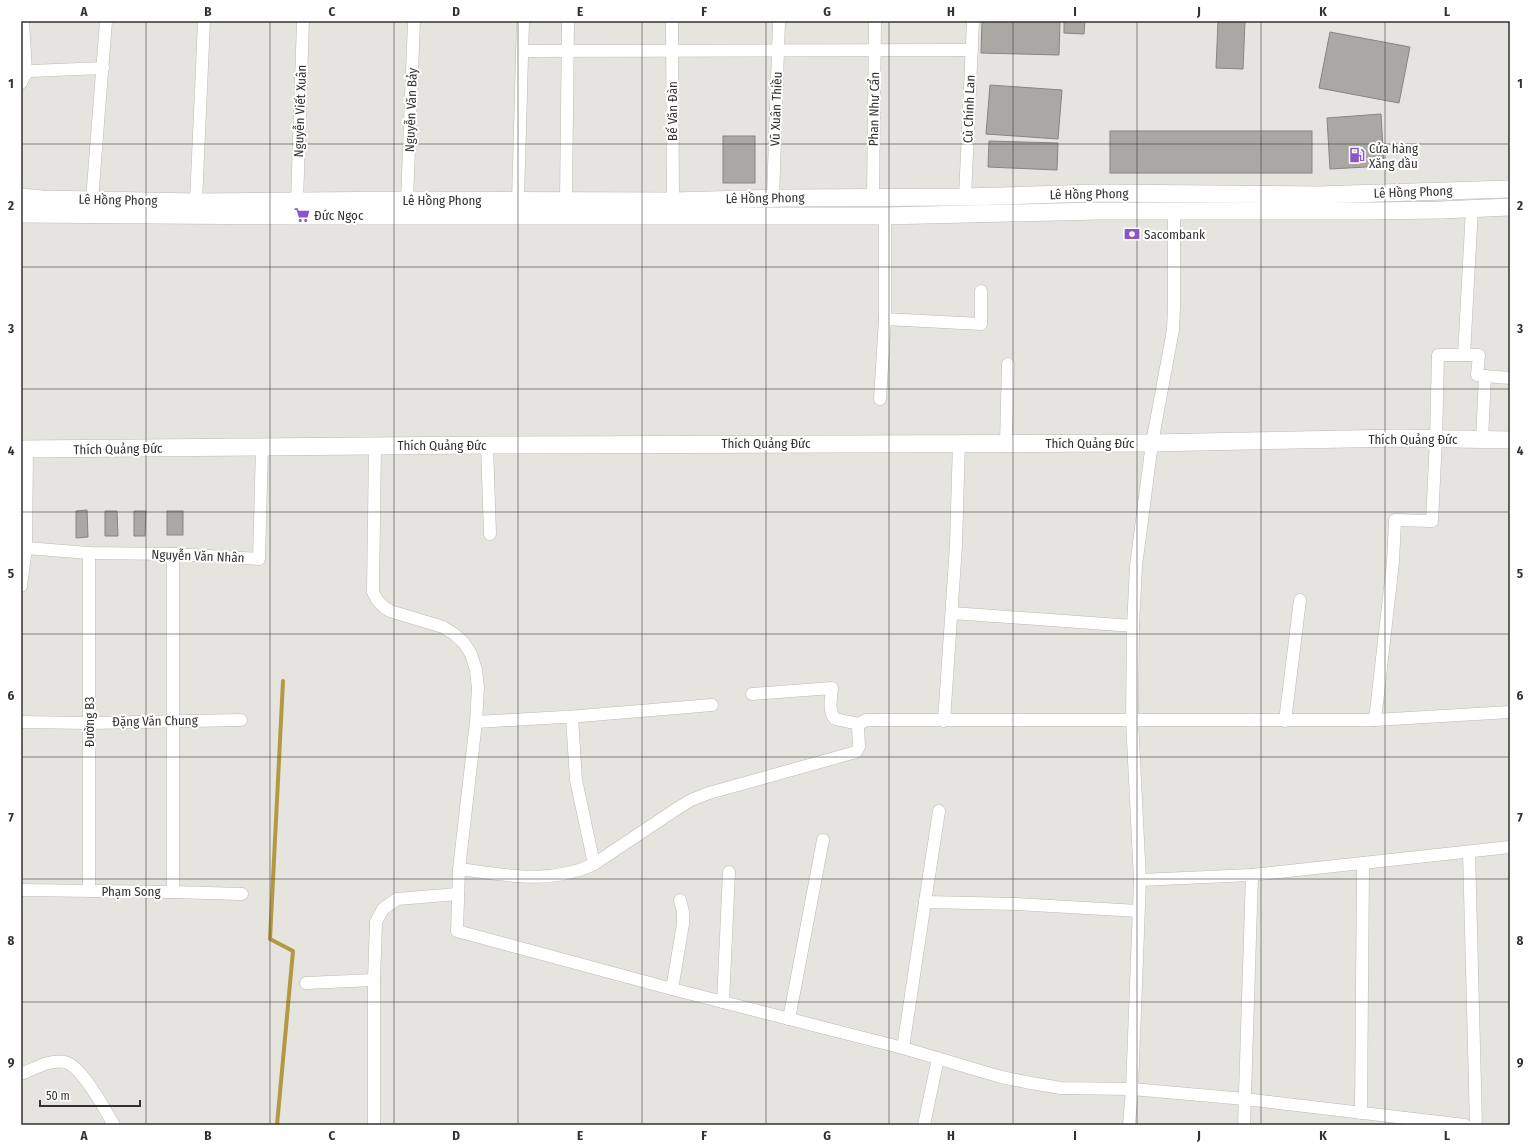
<svg xmlns="http://www.w3.org/2000/svg" width="1531" height="1146" font-family="'Fira Sans Condensed',sans-serif">
	<style>
		.lines { fill: none; stroke-linecap: round; stroke-linejoin: round }
		.stream { stroke: #b49942; stroke-width: 4 }
		.building { fill: #a9a8a3; stroke: #878581 }
		.street-casing { stroke: #bbbab5; stroke-width: 13 }
		.secondary-casing { stroke: #bbbab5; stroke-width: 18 }
		.street { stroke: #fff; stroke-width: 12 }
		.secondary { stroke: #fff; stroke-width: 17 }
		.grid { fill: none; stroke: #333230; stroke-width: 1; stroke-opacity: 0.55 }
		.labels { text-anchor: middle; dominant-baseline: central; stroke-width: 4; stroke-linejoin: round; paint-order: stroke }
		.street-label { font-size: 13px; fill: #333230; stroke: #fff }
		.poi-label { font-size: 13px; fill: #333230; stroke: #fff; text-anchor: start }
		.neatline { fill: none; stroke: #333230; stroke-width: 1.5 }
		.grid-label { font-size: 13px; text-anchor: middle; font-weight: bold; fill: #333230 }
	</style>
	<rect width="100%" height="100%" fill="#e5e4df"/>
	<g class="lines">
		<polyline class="stream" points="277,1125 293,951 270,939 283,681"/>
	</g>
	<g class="building">
		<polygon points="982,21 1060,21 1059,55 981,53"/>
		<polygon points="1064,21 1085,21 1084,34 1064,33"/>
		<polygon points="1218,21 1245,21 1243,69 1216,68"/>
		<polygon points="1330,32 1410,47 1399,103 1319,88"/>
		<polygon points="990,85 1062,90 1058,139 986,134"/>
		<polygon points="1381,114 1384,166 1330,169 1327,118"/>
		<rect x="1110" y="131" width="202" height="42"/>
		<rect x="723" y="136" width="32" height="47"/>
		<polygon points="989,141 1058,143 1057,170 988,167"/>
		<polygon points="87,510 88,537 76,538 76,511"/>
		<polygon points="105,511 117,511 118,536 105,536"/>
		<polygon points="134,511 146,511 145,536 134,536"/>
		<rect x="167" y="511" width="16" height="24"/>
	</g>
	<g class="lines">
		<defs>
			<g id="street">
				<polyline points="672,21 673,201"/>
				<polyline points="522,51 972,50"/>
				<polyline points="26,73 31,71 103,68"/>
				<polyline points="21,83 26,73 23,21"/>
				<polyline points="873,197 875,21"/>
				<polyline points="965,197 973,21"/>
				<polyline points="773,198 779,21"/>
				<polyline points="92,200 106,21"/>
				<polyline points="407,200 414,21"/>
				<polyline points="518,200 523,21"/>
				<polyline points="566,200 568,21"/>
				<polyline points="297,201 303,21"/>
				<polyline points="196,202 204,21"/>
				<polyline points="1472,208 1464,355 1479,355 1477,375 1485,376 1482,440"/>
				<polyline points="885,216 885,319 981,324 981,291"/>
				<polyline points="1485,376 1510,378"/>
				<polyline points="880,399 885,319"/>
				<polyline points="1006,443 1008,364"/>
				<polyline points="487,445 490,534"/>
				<path d="M 375,446 L 373,592 C 377,601 381,606 390,611 L 443,627 L 454,634 L 464,643 L 471,654 L 476,670 L 478,688 L 476,722 L 459,869 L 457,931 L 672,989 L 903,1048 L 1001,1077 L 1031,1083 L 1061,1088 L 1132,1089 L 1245,1099 L 1465,1125"/>
				<polyline points="26,548 89,553 173,554 259,559 262,447"/>
				<polyline points="173,554 173,892"/>
				<polyline points="21,586 26,548 27,450"/>
				<polyline points="952,613 1133,626"/>
				<path d="M 752,694 L 832,688 C 831,699 828,711 835,719 L 859,724"/>
				<polyline points="572,717 576,780 594,864"/>
				<polyline points="1375,720 1393,562 1395,520 1432,521 1436,439 1438,355 1464,355"/>
				<polyline points="944,721 956,545 959,442"/>
				<polyline points="1285,721 1300,600"/>
				<polyline points="21,722 89,723 241,720"/>
				<polyline points="476,722 580,716 712,705"/>
				<polyline points="1469,852 1476,1125"/>
				<path d="M 459,869 C 506,875 550,885 594,864 L 678,808 L 691,800 L 709,793 L 856,752 L 859,747 L 858,727 L 859,724 L 866,720 L 1375,720 L 1510,712"/>
				<polyline points="1140,880 1252,875 1510,847"/>
				<polyline points="21,890 173,892 242,894"/>
				<polyline points="89,891 89,553"/>
				<polyline points="925,902 939,811"/>
				<polyline points="306,983 374,980"/>
				<polyline points="672,989 683,924 683,912 680,900"/>
				<polyline points="723,1002 729,872"/>
				<polyline points="789,1019 823,840"/>
				<polyline points="903,1048 925,902 1016,904 1138,911"/>
				<path d="M 21,1074 C 34,1069 50,1059 65,1062 C 82,1066 105,1110 114,1125"/>
				<polyline points="1361,1113 1363,863"/>
				<polyline points="374,1125 374,980 376,922 383,909 397,899 458,894"/>
				<polyline points="924,1125 938,1058"/>
				<polyline points="1129,1125 1132,1089 1140,880 1132,720 1133,626 1136,566 1152,443 1173,330 1174,307 1174,212"/>
				<polyline points="1244,1125 1252,875"/>
			</g>
			<g id="secondary">
				<polyline points="21,197 42,199 196,202 407,200 673,201 787,198 965,197 1097,193 1317,195 1510,189"/>
				<polyline points="21,214 293,216 885,216 1097,211 1371,211 1441,210 1510,207"/>
				<polyline points="21,449 487,445 1152,443 1400,438 1510,440"/>
			</g>
		</defs>
		<use href="#street" class="street-casing"/>
		<use href="#secondary" class="secondary-casing"/>
		<use href="#street" class="street"/>
		<use href="#secondary" class="secondary"/>
	</g>
	<path class="grid" d="M 146,21 L 146,1125M 270,21 L 270,1125M 394,21 L 394,1125M 518,21 L 518,1125M 642,21 L 642,1125M 766,21 L 766,1125M 889,21 L 889,1125M 1013,21 L 1013,1125M 1137,21 L 1137,1125M 1261,21 L 1261,1125M 1385,21 L 1385,1125M 21,144 L 1510,144M 21,267 L 1510,267M 21,389 L 1510,389M 21,512 L 1510,512M 21,634 L 1510,634M 21,757 L 1510,757M 21,879 L 1510,879M 21,1002 L 1510,1002"/>
	<defs>
		<symbol id="fuel-bare" viewBox="-9 -9 18 18"><path d="M-5.5-6h7V0h2V4h1.3V-2.5L3-4.5l.8-.8L6-3V5H2.5V1h-1V6h-7ZM-4.2-4.7v3.2H.2V-4.7Z" fill="#8b54cb" stroke="#fff" stroke-width="2.5" paint-order="stroke"/></symbol>
		<symbol id="supermarket-bare" viewBox="-9 -9 18 18"><path d="M-6-5.5h2.5l.6 2H6L4.5 2H-2.5L-4.4-4H-6ZM-1.5 3.2a1.3 1.3 0 1 0 .1 0ZM3 3.2a1.3 1.3 0 1 0 .1 0Z" fill="#8b54cb" stroke="#fff" stroke-width="2.5" paint-order="stroke"/></symbol>
		<symbol id="bank-bare" viewBox="-9 -9 18 18"><path d="M-6-4H6V4H-6ZM0-2.3a2.3 2.3 0 1 0 0 4.6a2.3 2.3 0 1 0 0-4.6Z" fill="#8b54cb" stroke="#fff" stroke-width="2.5" paint-order="stroke"/></symbol>
	</defs>
	<g fill-rule="evenodd">
		<use href="#fuel-bare" x="1346" y="144" width="22" height="22"/>
		<use href="#supermarket-bare" x="291" y="204" width="22" height="22"/>
		<use href="#bank-bare" x="1121" y="223" width="22" height="22"/>
	</g>
	<g class="labels">
		<g class="street-label">
			<text transform="translate(776 109) rotate(-88)">Vũ Xuân Thiều</text>
			<text transform="translate(874 109) rotate(-89)">Phan Như Cẩn</text>
			<text transform="translate(969 109) rotate(-88)">Cù Chính Lan</text>
			<text transform="translate(411 110) rotate(-88)">Nguyễn Văn Bảy</text>
			<text transform="translate(300 111) rotate(-88)">Nguyễn Viết Xuân</text>
			<text transform="translate(672 111) rotate(-90)">Bế Văn Đàn</text>
			<text transform="translate(1413 192) rotate(-2)">Lê Hồng Phong</text>
			<text transform="translate(1089 194) rotate(-1)">Lê Hồng Phong</text>
			<text transform="translate(765 198) rotate(-1)">Lê Hồng Phong</text>
			<text transform="translate(118 200) rotate(1)">Lê Hồng Phong</text>
			<text x="442" y="200">Lê Hồng Phong</text>
			<text x="1413" y="439">Thích Quảng Đức</text>
			<text x="766" y="443">Thích Quảng Đức</text>
			<text x="1090" y="443">Thích Quảng Đức</text>
			<text x="442" y="445">Thích Quảng Đức</text>
			<text transform="translate(118 449) rotate(-1)">Thích Quảng Đức</text>
			<text transform="translate(198 556) rotate(2)">Nguyễn Văn Nhân</text>
			<text transform="translate(155 721) rotate(-1)">Đặng Văn Chung</text>
			<text transform="translate(89 722) rotate(-90)">Đường B3</text>
			<text x="131" y="891">Phạm Song</text>
		</g>
		<g class="poi-label">
			<text x="1369" y="148">Cửa hàng<tspan x="1369" dy="15">Xăng dầu</tspan></text>
			<text x="314" y="215">Đức Ngọc</text>
			<text x="1144" y="234">Sacombank</text>
		</g>
	</g>
	<rect width="1531" height="1146" fill="none" stroke="#ffffff" stroke-width="44"/>
	<path d="M40 1100v6h100v-6" fill="none" stroke="#333230" stroke-width="2"/>
	<text x="46" y="1100" font-size="12" fill="#333230" stroke="#ffffff" stroke-width="3" paint-order="stroke">50 m</text>
	<rect x="22" y="22" width="1487" height="1102" class="neatline"/>
	<g class="grid-label">
		<text x="84" y="16">A</text>
		<text x="208" y="16">B</text>
		<text x="332" y="16">C</text>
		<text x="456" y="16">D</text>
		<text x="580" y="16">E</text>
		<text x="704" y="16">F</text>
		<text x="827" y="16">G</text>
		<text x="951" y="16">H</text>
		<text x="1075" y="16">I</text>
		<text x="1199" y="16">J</text>
		<text x="1323" y="16">K</text>
		<text x="1447" y="16">L</text>
		<text x="11" y="88">1</text>
		<text x="1520" y="88">1</text>
		<text x="11" y="210">2</text>
		<text x="1520" y="210">2</text>
		<text x="11" y="333">3</text>
		<text x="1520" y="333">3</text>
		<text x="11" y="455">4</text>
		<text x="1520" y="455">4</text>
		<text x="11" y="578">5</text>
		<text x="1520" y="578">5</text>
		<text x="11" y="700">6</text>
		<text x="1520" y="700">6</text>
		<text x="11" y="822">7</text>
		<text x="1520" y="822">7</text>
		<text x="11" y="945">8</text>
		<text x="1520" y="945">8</text>
		<text x="11" y="1067">9</text>
		<text x="1520" y="1067">9</text>
		<text x="84" y="1140">A</text>
		<text x="208" y="1140">B</text>
		<text x="332" y="1140">C</text>
		<text x="456" y="1140">D</text>
		<text x="580" y="1140">E</text>
		<text x="704" y="1140">F</text>
		<text x="827" y="1140">G</text>
		<text x="951" y="1140">H</text>
		<text x="1075" y="1140">I</text>
		<text x="1199" y="1140">J</text>
		<text x="1323" y="1140">K</text>
		<text x="1447" y="1140">L</text>
	</g>
</svg>
